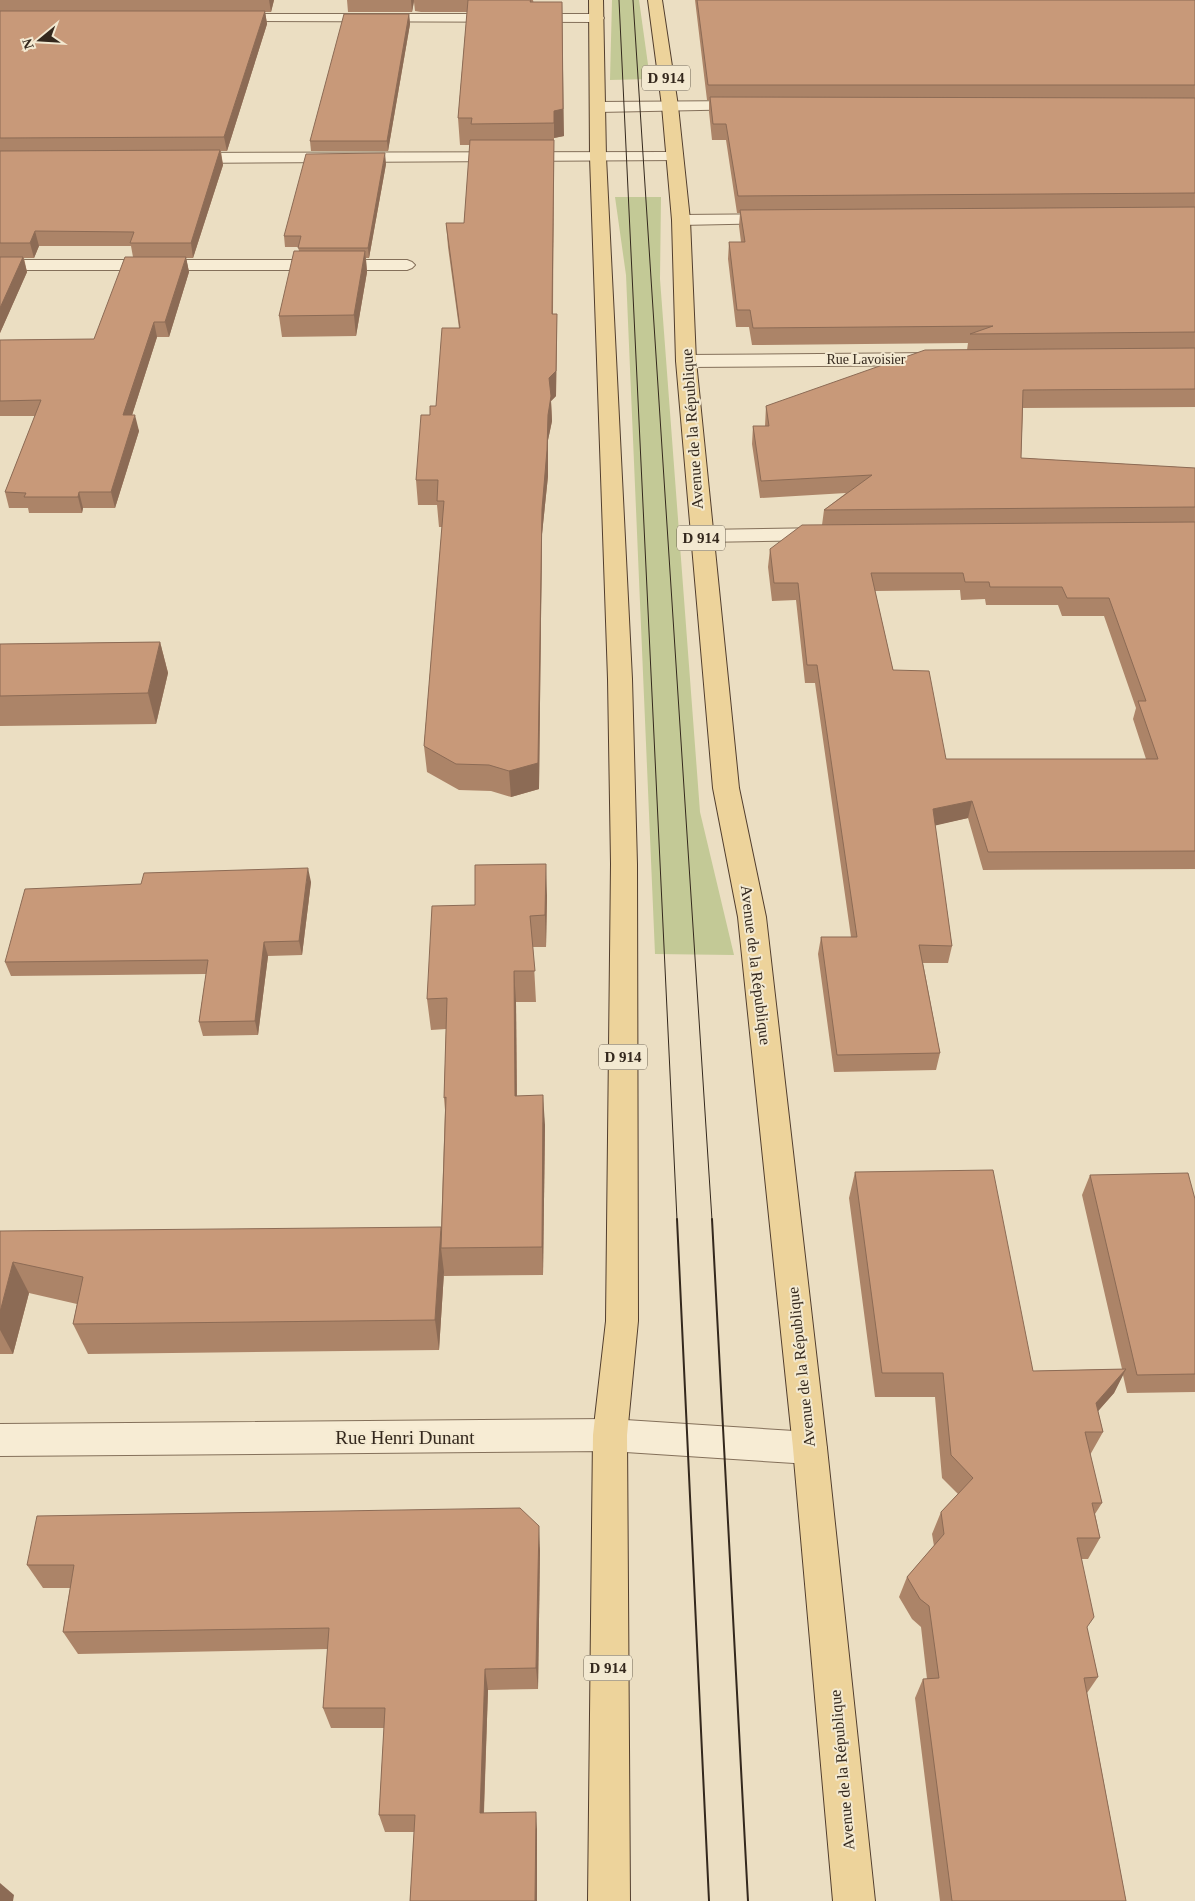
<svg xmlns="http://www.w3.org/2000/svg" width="1195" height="1901" font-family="Georgia,serif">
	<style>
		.green { fill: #c3c996 }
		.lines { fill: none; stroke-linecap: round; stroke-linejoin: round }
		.lane-casing { stroke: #84705a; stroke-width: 2 }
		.street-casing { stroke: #84705a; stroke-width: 2 }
		.primary-casing { stroke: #523e2e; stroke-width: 2 }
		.lane { fill: #f7ecd4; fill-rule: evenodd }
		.street { fill: #f7ecd4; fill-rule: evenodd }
		.primary { fill: #edd39b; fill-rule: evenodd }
		.tram-far1 { stroke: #34281d; stroke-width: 1 }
		.tram { stroke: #34281d; stroke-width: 2 }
		.wall { fill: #ac8468; fill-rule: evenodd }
		.shaded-wall { fill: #8c6b55 }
		.building { fill: #c89979; stroke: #8c6b55; fill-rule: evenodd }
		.labels { text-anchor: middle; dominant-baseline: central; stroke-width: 4; stroke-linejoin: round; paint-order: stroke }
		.far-street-label { font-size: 14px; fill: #34281d; stroke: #f3e9d1 }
		.shield { fill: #f3e9d1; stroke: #6d6253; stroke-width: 1 }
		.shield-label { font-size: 15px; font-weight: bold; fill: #34281d }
		.street-label { font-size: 16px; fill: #34281d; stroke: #f3e9d1 }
		.near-street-label { font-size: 19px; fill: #34281d; stroke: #f3e9d1 }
	</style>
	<rect width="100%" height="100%" fill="#ebdec2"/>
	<g class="green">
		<polygon points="612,0 639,0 650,79 610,80"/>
		<polygon points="615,197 661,197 660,279 700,812 734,955 655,954 626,275"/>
	</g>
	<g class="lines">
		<defs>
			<polygon id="lane" points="0,260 407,260 412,262 415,265 412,268 407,270 0,270"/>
			<g id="street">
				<polygon points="229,14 597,14 602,15 604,18 602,21 597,22 224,21 222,18 224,15"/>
				<polygon points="746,101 751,103 754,106 751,109 598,112 593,110 590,107 593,104 598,102"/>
				<polygon points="675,152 681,154 683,157 681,160 184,163 178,161 176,158 178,155 184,153"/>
				<polygon points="776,214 782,215 785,219 782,223 681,225 675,224 672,220 675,216 681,215"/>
				<polygon points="936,353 943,355 946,359 943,363 936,365 686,367 679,365 676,361 679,357 686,355"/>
				<polygon points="827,528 835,529 838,534 835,539 827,540 701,542 693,541 690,536 693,531 701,530"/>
				<polygon points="610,1419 810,1432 822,1436 827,1448 822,1460 810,1464 610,1451 0,1456 0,1424"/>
			</g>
			<g id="primary">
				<polygon points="589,0 603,0 606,157 632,679 637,864 638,1321 627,1435 630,1901 588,1901 593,1435 606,1321 611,864 608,679 590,157"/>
				<polygon points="648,0 662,0 678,106 690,220 696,361 739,788 766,917 827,1448 875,1901 833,1901 793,1448 738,917 713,788 676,361 672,220 662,106"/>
			</g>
		</defs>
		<use href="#lane" class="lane-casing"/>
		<use href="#street" class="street-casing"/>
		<use href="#primary" class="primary-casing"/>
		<use href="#lane" class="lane"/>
		<use href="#street" class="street"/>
		<use href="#primary" class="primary"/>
		<g class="tram-far1">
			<polyline points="619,0 677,1220"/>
			<polyline points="633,0 712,1220"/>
		</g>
		<g class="tram">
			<polyline points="677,1219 709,1901"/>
			<polyline points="712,1219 748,1901"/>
		</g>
	</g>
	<g class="wall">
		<polygon points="0,0 274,0 271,12 265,12 267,24 227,151 221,151 223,165 193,258 186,258 189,272 169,337 157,337 132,415 139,431 115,508 83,508 82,513 29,513 28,508 9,508 5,492 35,416 0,416 0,340 94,339 133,257 131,246 39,246 34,258 24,258 27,272 0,333"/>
		<polygon points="347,0 533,0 564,136 554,138 554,150 553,314 557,314 556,396 551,401 552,421 548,440 548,476 542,534 539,789 511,797 491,791 459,790 427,772 424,746 442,527 439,527 437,505 418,505 416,480 430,415 436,406 459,328 448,247 446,223 464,223 470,145 460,145 458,118 467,12 421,12 415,11 414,2 412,12 348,12"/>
		<path d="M 695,0 L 1195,0 L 1195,407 L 1023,408 L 1021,458 L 1195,468 L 1195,869 L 983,870 L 968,818 L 935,825 L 952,946 L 948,963 L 923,963 L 940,1053 L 936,1070 L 834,1072 L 818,954 L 821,937 L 851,937 L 815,683 L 805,683 L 796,600 L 772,601 L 768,567 L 770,549 L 822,525 L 824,510 L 846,493 L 760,498 L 752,444 L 753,426 L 765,426 L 766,406 L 967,350 L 968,343 L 752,345 L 749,327 L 736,327 L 728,259 L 729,242 L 741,242 L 739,226 L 740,213 L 737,213 L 726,140 L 712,140 L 709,112 L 709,100 L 707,100 ZM 960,590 L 961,600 L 985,599 L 986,605 L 1058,605 L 1062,616 L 1104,616 L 1136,708 L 1133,719 L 1146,759 L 946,759 L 893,670 L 875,591 Z"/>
		<polygon points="409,14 410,24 388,151 311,151 310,141"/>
		<polygon points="386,164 369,258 366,258 367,272 356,336 282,337 279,316 299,251 298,247 285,247 284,236"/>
		<polygon points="160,642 168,673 156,724 0,726 0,644"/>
		<polygon points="311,882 302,955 268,956 258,1035 203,1036 199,1022 206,974 11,976 5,962"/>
		<polygon points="547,895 546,947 533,947 536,1002 516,1002 517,1096 545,1125 543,1275 444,1276 444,1272 439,1350 88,1354 73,1324 77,1304 29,1293 13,1354 0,1354 0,1231 441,1231 445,1110 444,1098 446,1029 431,1030 427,999 475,905"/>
		<polygon points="855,1172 1033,1371 1122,1369 1082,1195 1090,1175 1195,1199 1195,1392 1127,1393 1123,1375 1114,1393 1098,1411 1103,1432 1090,1455 1102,1503 1095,1514 1100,1538 1088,1559 1082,1559 1087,1629 1098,1677 1087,1693 1126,1901 940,1901 915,1698 923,1679 927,1679 921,1627 912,1619 899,1597 907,1577 934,1546 932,1534 941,1512 958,1494 942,1478 935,1397 875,1397 849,1198"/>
		<polygon points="540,1550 538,1689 488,1690 484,1813 537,1829 537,1901 410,1901 414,1832 385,1832 379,1815 384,1728 331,1728 323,1708 328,1649 78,1654 63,1632 70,1588 43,1588 27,1565"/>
	</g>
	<g class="shaded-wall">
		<polygon points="269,0 274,0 271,12"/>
		<polygon points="411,0 414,0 412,12"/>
		<polygon points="562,2 564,136 554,138 554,150 554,111"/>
		<polygon points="265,11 267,24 227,151 224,137"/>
		<polygon points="409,14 410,24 388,151 387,141"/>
		<polygon points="554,140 554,163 552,339 552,314"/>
		<polygon points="220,150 223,165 193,258 191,243"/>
		<polygon points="385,153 386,164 369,258 368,248"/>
		<polygon points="35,231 39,246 34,258 30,243"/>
		<polygon points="365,251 367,272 356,336 354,315"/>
		<polygon points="23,257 27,272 0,333 0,308"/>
		<polygon points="186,257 189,272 169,337 165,322"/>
		<polygon points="557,314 556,396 551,401 552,421 548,440 548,476 542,534 539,789 511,797 509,771 542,509 549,378"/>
		<polygon points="154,322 157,337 127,431 123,415"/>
		<polygon points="135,415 139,431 115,508 111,492"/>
		<polygon points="79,492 83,508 82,513 78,497"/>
		<polygon points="160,642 168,673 156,724 148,693"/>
		<polygon points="972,801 968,818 929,827 933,809"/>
		<polygon points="546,864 547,895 546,947 545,915"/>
		<polygon points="308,868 311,882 302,955 299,941"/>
		<polygon points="264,942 268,956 258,1035 255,1021"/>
		<polygon points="514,971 516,1002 517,1126 515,1096"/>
		<polygon points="543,1095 545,1125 543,1275 542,1247"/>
		<polygon points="441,1227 443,1248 441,1248 444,1272 439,1350 435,1320"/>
		<polygon points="13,1262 29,1293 13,1354 0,1330 0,1312"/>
		<polygon points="1126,1369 1114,1393 1085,1426 1096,1403"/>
		<polygon points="539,1526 540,1550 538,1689 536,1668"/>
		<polygon points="485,1669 488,1690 483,1831 480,1813"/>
		<polygon points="536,1812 537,1829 537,1901 535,1901"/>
		<polygon points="0,1883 14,1895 13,1901 0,1901"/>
	</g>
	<g class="building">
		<polygon points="468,0 531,0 530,2 562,2 563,109 554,111 554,123 471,124 472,118 458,118"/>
		<polygon points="697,0 1195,0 1195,85 708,85"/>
		<polygon points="0,11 265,11 224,137 0,138"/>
		<polygon points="344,14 409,14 387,141 310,141"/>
		<polygon points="710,97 1195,98 1195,193 738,196 726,124 713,124"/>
		<polygon points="470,140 554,140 552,314 557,314 556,371 549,378 551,396 548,415 547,450 542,509 538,763 509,771 489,765 456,764 424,746 444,501 437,501 438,480 416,480 421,415 430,415 430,406 436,406 442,328 460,328 446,223 464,223"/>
		<polygon points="220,150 191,243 130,243 134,232 35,231 30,243 0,243 0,151"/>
		<polygon points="385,153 368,248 298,248 301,236 284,236 306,154"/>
		<polygon points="1195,207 1195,332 970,334 993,326 753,328 750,310 737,310 729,242 745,242 740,210"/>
		<polygon points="294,251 365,251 354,315 279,316"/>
		<polygon points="0,257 23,257 0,308"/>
		<polygon points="125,257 186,257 165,322 154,322 123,415 135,415 111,492 79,492 78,497 24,497 26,493 5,492 41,400 0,401 0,340 94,339"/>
		<polygon points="1195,348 1195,389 1023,390 1021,458 1195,468 1195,507 824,510 872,475 761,481 753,426 769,426 766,406 925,350"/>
		<path d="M 1195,522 L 1195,851 L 988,852 L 972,801 L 933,809 L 952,946 L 919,945 L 940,1053 L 837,1055 L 821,937 L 857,937 L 817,665 L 807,665 L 798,583 L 774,583 L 770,549 L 802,525 ZM 871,573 L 963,573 L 965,582 L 989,582 L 990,587 L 1062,587 L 1067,598 L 1109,598 L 1146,701 L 1138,701 L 1158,759 L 946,759 L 929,671 L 893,670 Z"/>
		<polygon points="160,642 148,693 0,696 0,644"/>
		<polygon points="546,864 545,915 530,916 535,971 514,971 515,1096 543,1095 542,1247 441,1248 446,1097 444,1098 447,998 427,999 432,906 475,905 475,865"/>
		<polygon points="308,868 299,941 264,942 255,1021 199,1022 208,960 5,962 25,889 141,884 144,873"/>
		<polygon points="993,1170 1033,1371 1126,1369 1096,1403 1103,1432 1085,1432 1102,1503 1092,1503 1100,1538 1077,1538 1094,1617 1087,1627 1098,1677 1084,1678 1126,1901 952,1901 923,1679 939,1678 929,1606 920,1599 907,1577 944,1534 941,1512 973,1478 951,1455 943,1373 882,1373 855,1172"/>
		<polygon points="1188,1173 1195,1199 1195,1374 1137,1375 1090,1175"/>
		<polygon points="441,1227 435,1320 73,1324 83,1277 13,1262 0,1312 0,1231"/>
		<polygon points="520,1508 539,1526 536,1668 485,1669 480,1813 536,1812 535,1901 410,1901 415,1815 379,1815 385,1708 323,1708 329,1628 63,1632 74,1565 27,1565 37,1516"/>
	</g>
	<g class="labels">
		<g class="far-street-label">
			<text x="866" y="359">Rue Lavoisier</text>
		</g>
		<g class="shield">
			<rect x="642" y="65.5" width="48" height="25" rx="4"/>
			<rect x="677" y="525.5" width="48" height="25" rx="4"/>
			<rect x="599" y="1044.5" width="48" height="25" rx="4"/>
			<rect x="584" y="1655.5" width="48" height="25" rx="4"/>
		</g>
		<g class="shield-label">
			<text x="666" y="78">D 914</text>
			<text x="701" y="538">D 914</text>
			<text x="623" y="1057">D 914</text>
			<text x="608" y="1668">D 914</text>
		</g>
		<g class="street-label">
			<text transform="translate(692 429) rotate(-94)">Avenue de la République</text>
			<text transform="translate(756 965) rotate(83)">Avenue de la République</text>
			<text transform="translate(801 1367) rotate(-96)">Avenue de la République</text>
			<text transform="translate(842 1770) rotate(-95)">Avenue de la République</text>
		</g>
		<g class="near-street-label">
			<text x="405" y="1437">Rue Henri Dunant</text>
		</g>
	</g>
	<g transform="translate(40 40) rotate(252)" stroke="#f3e9d1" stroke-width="4" paint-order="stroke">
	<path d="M0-4L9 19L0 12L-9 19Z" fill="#34281d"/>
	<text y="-8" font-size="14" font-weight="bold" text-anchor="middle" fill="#34281d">N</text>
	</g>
</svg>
